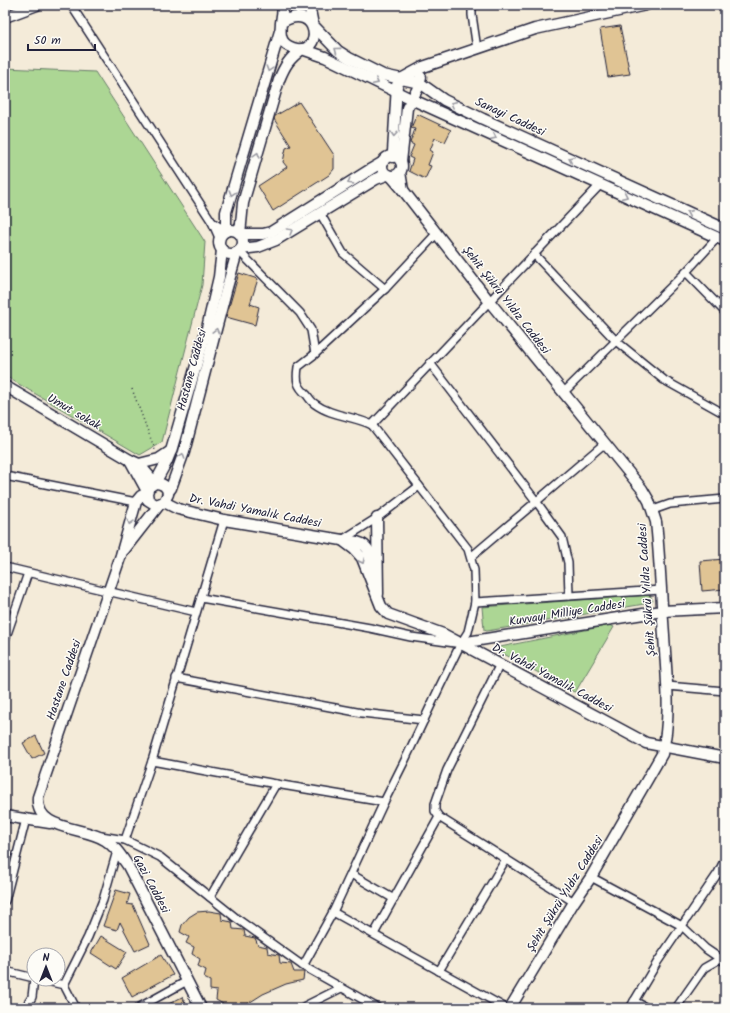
<svg xmlns="http://www.w3.org/2000/svg" width="730" height="1013" font-family="Kalam,sans-serif">
	<style>
		.green { fill: #acd694; stroke: #677c68 }
		.building { fill: #e0c494; stroke: #22223b }
		.lines { fill: none; stroke-linecap: round; stroke-linejoin: round }
		.street-casing { stroke: #22223b; stroke-width: 10 }
		.secondary-casing { stroke: #22223b; stroke-width: 13 }
		.path { stroke: #22223b; stroke-width: 1.5; stroke-dasharray: 1 3; stroke-linecap: butt }
		.street { stroke: #fdfcf7; stroke-width: 7 }
		.secondary { stroke: #fdfcf7; stroke-width: 10 }
		.oneway { stroke: #9a9aa2 }
		.labels { text-anchor: middle; dominant-baseline: central; stroke-width: 3; stroke-linejoin: round; paint-order: stroke }
		.street-label { font-size: 12px; fill: #22223b; stroke: #fdfcf7 }
	</style>
	<rect width="100%" height="100%" fill="#f4ebd9"/>
	<filter id="ink" filterUnits="userSpaceOnUse"><feTurbulence type="fractalNoise" baseFrequency=".025" numOctaves="2"/><feDisplacementMap in="SourceGraphic" scale="8" xChannelSelector="R" yChannelSelector="G"/><feConvolveMatrix kernelMatrix="1 2 1 2 8 2 1 2 1" color-interpolation-filters="sRGB"/></filter>
	<g filter="url(#ink)">
		<g class="green">
			<polygon points="5,68 95,72 205,242 202,285 162,442 140,455 5,376"/>
			<polygon points="650,595 653,601 650,603 487,631 484,630 482,607"/>
			<polygon points="610,625 614,627 576,691 574,692 502,653 500,650 500,647"/>
		</g>
		<g class="building">
			<polygon points="620,26 630,74 608,77 600,29"/>
			<polygon points="299,102 334,155 334,169 329,175 273,211 258,186 287,167 283,162 286,148 291,146 274,119 275,116"/>
			<polygon points="417,114 451,130 445,142 435,138 430,150 433,152 428,165 431,166 425,179 409,171 413,159 409,157 414,145 410,143 415,129 411,128"/>
			<polygon points="239,273 258,279 250,304 259,307 255,325 226,317"/>
			<polygon points="725,559 725,589 702,591 700,561"/>
			<polygon points="36,736 44,753 32,759 23,743"/>
			<polygon points="116,890 130,894 127,904 133,905 150,944 135,951 120,922 117,930 103,926"/>
			<polygon points="209,911 221,913 222,920 232,922 233,929 244,930 245,936 255,938 258,945 267,947 268,953 279,955 280,963 291,964 294,972 304,972 303,980 286,984 263,994 241,1008 222,1008 223,1004 216,1000 217,991 210,990 210,981 204,978 206,970 198,966 200,959 192,954 194,947 186,943 189,937 180,932 182,925 189,917 197,912"/>
			<polygon points="101,936 127,952 116,969 91,953"/>
			<polygon points="161,955 173,975 132,997 122,978"/>
			<polygon points="182,997 188,1008 161,1008"/>
		</g>
		<g class="lines">
			<defs>
				<g id="street">
					<polyline points="71,5 212,222"/>
					<polyline points="472,5 472,15 477,49"/>
					<polyline points="320,213 343,253 385,289"/>
					<polyline points="220,240 212,222 226,231"/>
					<path d="M 239,251 L 300,313 L 311,330 L 315,354 L 298,367 C 296,381 297,386 307,395 C 309,398 312,402 315,404 C 331,416 354,416 372,425 L 468,549 L 474,570 L 475,602 L 468,632 L 461,643 L 440,686 L 405,760 L 384,802 L 333,912 L 303,966"/>
					<polyline points="534,254 616,341 664,380 725,414"/>
					<polyline points="686,272 725,312"/>
					<polyline points="315,354 385,289 437,233"/>
					<polyline points="430,363 536,501 562,537 568,563 569,596"/>
					<polyline points="563,393 686,272 718,237"/>
					<polyline points="372,425 600,185"/>
					<polyline points="5,476 136,502"/>
					<polyline points="653,510 670,504 725,499"/>
					<polyline points="342,540 377,518 419,486"/>
					<polyline points="471,557 605,443"/>
					<polyline points="5,567 196,612"/>
					<polyline points="201,598 370,628 411,637 455,643"/>
					<polyline points="475,602 661,590"/>
					<polyline points="5,640 28,573"/>
					<polyline points="500,664 447,770 435,804 435,811 439,817 574,902"/>
					<polyline points="176,678 362,713 424,720"/>
					<polyline points="667,686 725,691"/>
					<polyline points="152,761 276,784 384,802"/>
					<polyline points="101,836 125,840 160,857 236,918 303,966 378,1008"/>
					<polyline points="125,840 152,761 224,520"/>
					<polyline points="351,874 394,899"/>
					<polyline points="591,877 682,926 706,949 725,962"/>
					<polyline points="210,897 276,784"/>
					<polyline points="5,901 26,819"/>
					<polyline points="333,912 506,1008"/>
					<polyline points="374,934 439,817"/>
					<polyline points="5,971 34,978"/>
					<polyline points="439,971 506,859"/>
					<polyline points="38,979 64,985 76,1008"/>
					<polyline points="64,985 88,937 103,900 117,851"/>
					<polyline points="634,1001 647,1008"/>
					<polyline points="25,1008 32,997 34,979"/>
					<polyline points="138,1008 187,981"/>
					<polyline points="301,1008 341,988"/>
					<polyline points="630,1008 658,961 718,873 725,859"/>
					<polyline points="676,1008 704,968 725,956"/>
				</g>
				<g id="secondary">
					<polyline points="309,5 313,25 338,51 349,58 383,75 420,83 444,100 483,119 725,229"/>
					<polyline points="5,17 37,5"/>
					<path d="M 282,22 C 319,0 325,58 293,48 C 287,46 282,43 281,36 C 279,26 283,15 283,5"/>
					<circle cx="392" cy="166" r="10"/>
					<polyline points="392,157 393,152 397,85 401,79 423,67 535,29 646,5"/>
					<path d="M 383,162 L 371,169 L 271,232 L 263,234 L 240,234 L 243,203 L 279,80 C 285,65 289,59 302,49 L 325,57 L 411,99 L 725,241"/>
					<polyline points="401,162 407,108 417,90 421,77"/>
					<polyline points="391,176 403,190 400,172"/>
					<path d="M 403,190 L 489,301 L 642,489 L 649,501 L 656,522 C 660,559 661,597 664,635 C 666,674 672,716 662,754 L 591,877 L 574,902 L 510,1008"/>
					<circle cx="231" cy="242" r="12"/>
					<polyline points="226,231 226,212 280,31"/>
					<polyline points="241,249 258,247 276,240 376,179 387,175"/>
					<polyline points="5,386 130,460"/>
					<polyline points="139,464 159,459 171,451"/>
					<polyline points="147,491 130,460 139,464 155,483 167,461 171,451 207,328 219,277 222,250"/>
					<polyline points="168,492 171,488 184,452 226,291 237,252"/>
					<path d="M 147,493 L 148,500 L 156,505 L 164,502 L 168,494 C 168,486 162,483 155,483 L 149,487 L 147,493 L 141,496 L 136,502 L 121,555 L 38,797 C 35,832 84,826 105,840 C 115,846 121,856 128,866 L 201,1008"/>
					<polyline points="164,502 178,509 224,520 342,540"/>
					<polyline points="377,518 378,594"/>
					<polyline points="124,550 160,504"/>
					<path d="M 377,570 C 368,548 369,541 342,540 L 354,549 L 362,558 L 381,606 L 388,614 L 443,634 L 646,743 L 725,758"/>
					<polyline points="461,643 662,611 725,608"/>
					<polyline points="5,816 50,823"/>
				</g>
			</defs>
			<use href="#street" class="street-casing"/>
			<use href="#secondary" class="secondary-casing"/>
			<polyline class="path" points="132,389 155,450"/>
			<use href="#street" class="street"/>
			<use href="#secondary" class="secondary"/>
		</g>
		<defs><path id="oneway-chevron" d="M-2-3.5L2.5 0L-2 3.5" fill="none" stroke-width="1.6" stroke-linecap="round" stroke-linejoin="round"/></defs>
		<g class="oneway">
			<use href="#oneway-chevron" transform="translate(337 50) rotate(-143)"/>
			<use href="#oneway-chevron" transform="translate(269 69) rotate(107)"/>
			<use href="#oneway-chevron" transform="translate(376 82) rotate(27)"/>
			<use href="#oneway-chevron" transform="translate(453 104) rotate(-153)"/>
			<use href="#oneway-chevron" transform="translate(394 134) rotate(94)"/>
			<use href="#oneway-chevron" transform="translate(494 137) rotate(24)"/>
			<use href="#oneway-chevron" transform="translate(257 155) rotate(-73)"/>
			<use href="#oneway-chevron" transform="translate(571 159) rotate(-156)"/>
			<use href="#oneway-chevron" transform="translate(350 182) rotate(148)"/>
			<use href="#oneway-chevron" transform="translate(232 193) rotate(107)"/>
			<use href="#oneway-chevron" transform="translate(625 196) rotate(24)"/>
			<use href="#oneway-chevron" transform="translate(689 213) rotate(-156)"/>
			<use href="#oneway-chevron" transform="translate(290 231) rotate(-31)"/>
			<use href="#oneway-chevron" transform="translate(216 331) rotate(-76)"/>
			<use href="#oneway-chevron" transform="translate(182 456) rotate(-72)"/>
			<use href="#oneway-chevron" transform="translate(130 522) rotate(106)"/>
			<use href="#oneway-chevron" transform="translate(362 561) rotate(65)"/>
		</g>
	</g>
	<g class="labels">
		<g class="street-label">
			<text transform="translate(510 117) rotate(25)">Sanayi Caddesi</text>
			<text transform="translate(506 300) rotate(52)">Şehit Şükrü Yıldız Caddesi</text>
			<text transform="translate(192 370) rotate(-75)">Hastane Caddesi</text>
			<text transform="translate(74 412) rotate(30)">Umut sokak</text>
			<text transform="translate(255 511) rotate(11)">Dr. Vahdi Yamalık Caddesi</text>
			<text transform="translate(647 590) rotate(-94)">Şehit Şükrü Yıldız Caddesi</text>
			<text transform="translate(567 613) rotate(-9)">Kuvvayi Milliye Caddesi</text>
			<text transform="translate(552 678) rotate(28)">Dr. Vahdi Yamalık Caddesi</text>
			<text transform="translate(64 680) rotate(-71)">Hastane Caddesi</text>
			<text transform="translate(151 884) rotate(62)">Gazi Caddesi</text>
			<text transform="translate(565 894) rotate(-58)">Şehit Şükrü Yıldız Caddesi</text>
		</g>
	</g>
	<rect width="730" height="1013" fill="none" stroke="#fdfcf7" stroke-width="20"/>
	<rect x="10" y="10" width="710" height="993" fill="none" stroke="#22223b" stroke-width="1.5" filter="url(#ink)"/>
	<g transform="translate(46 967)"><circle r="19" fill="#fdfcf7" stroke="#a5a5ac"/>
	<path d="M0-3L7 15L0 10L-7 15Z" fill="#22223b"/>
	<text y="-6" font-size="11" font-weight="bold" text-anchor="middle" fill="#22223b">N</text>
	</g>
	<path d="M28 44v6h67v-6" fill="none" stroke="#22223b" stroke-width="2"/>
	<text x="34" y="44" font-size="12" fill="#22223b" stroke="#fdfcf7" stroke-width="3" paint-order="stroke">50 m</text>
</svg>
